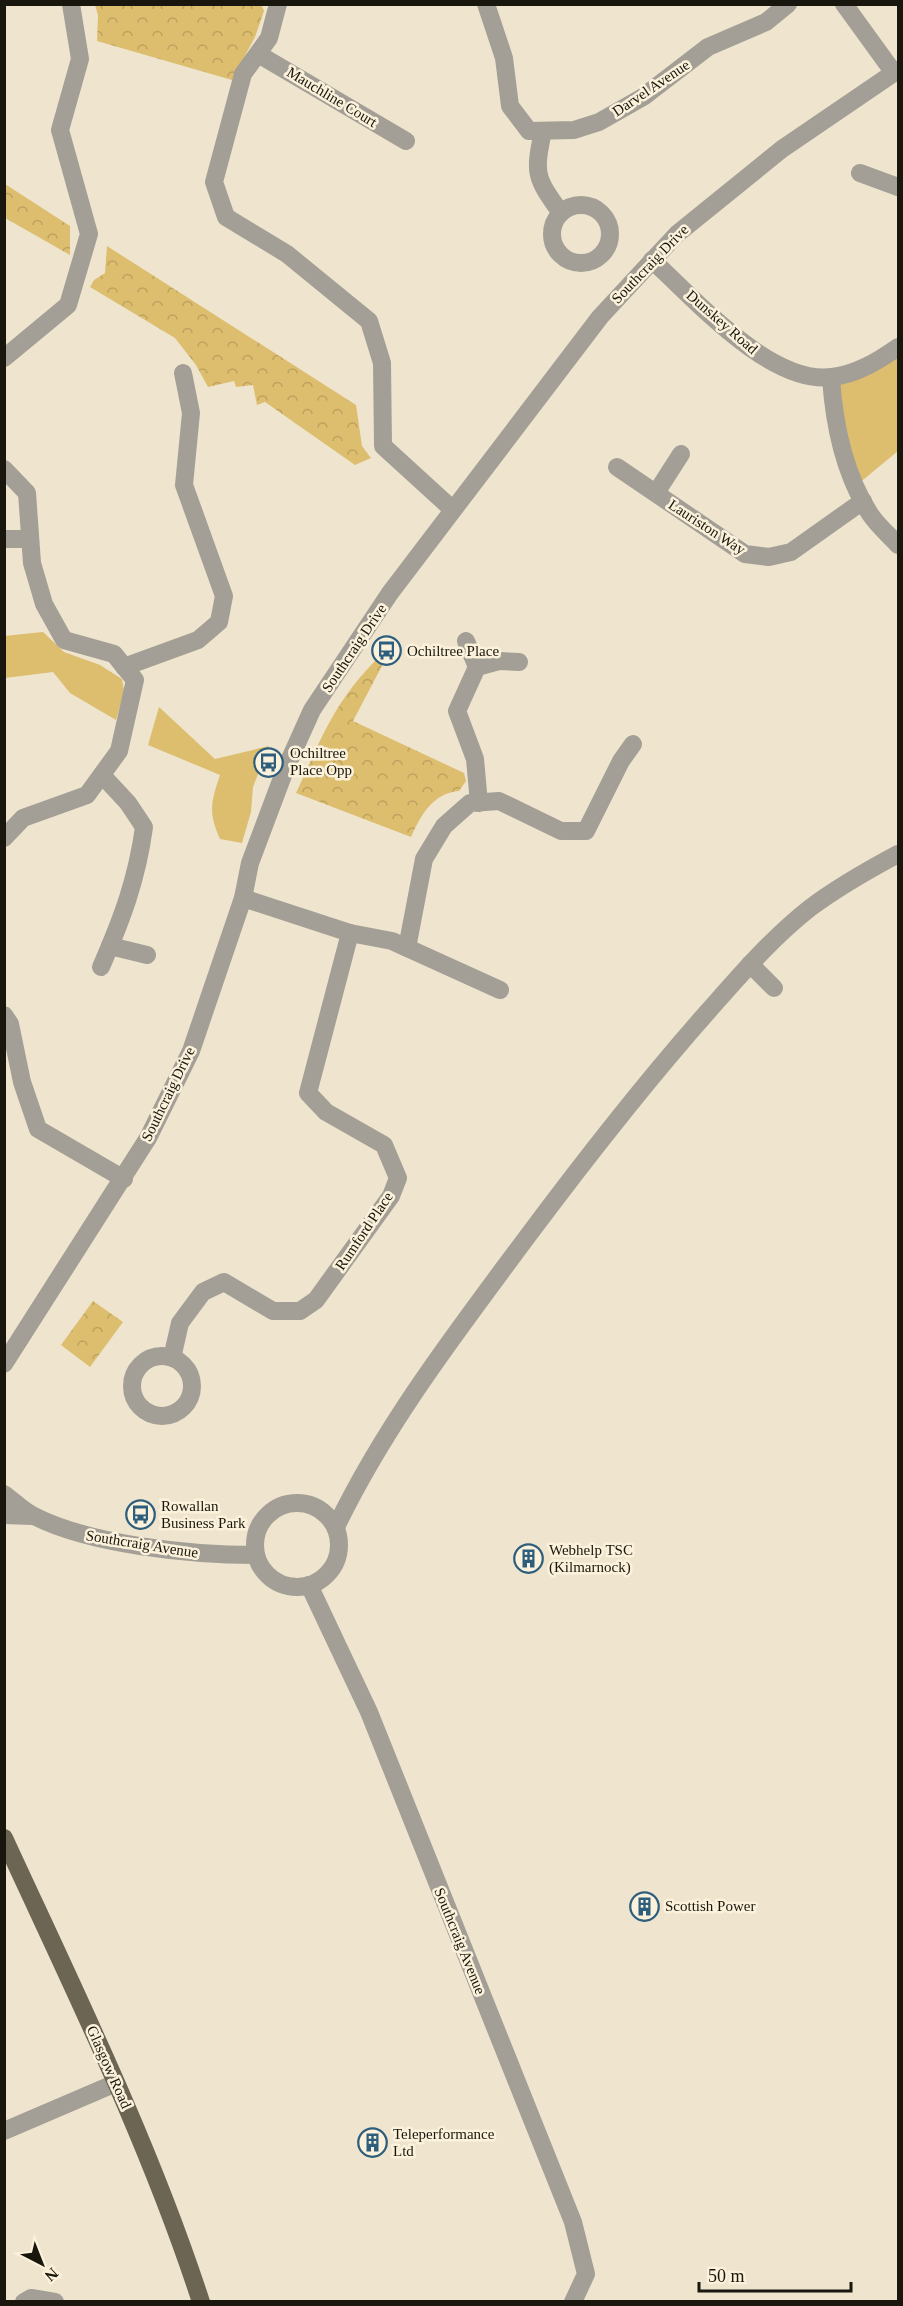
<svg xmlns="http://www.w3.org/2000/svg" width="903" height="2306" font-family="'Times New Roman',serif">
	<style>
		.green { fill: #ddbd6e }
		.park { fill: url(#park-crowns) }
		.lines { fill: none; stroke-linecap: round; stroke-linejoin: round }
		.minor { stroke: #a39f96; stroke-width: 18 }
		.major { stroke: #6c6554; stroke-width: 18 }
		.labels { text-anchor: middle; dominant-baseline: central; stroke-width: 5; stroke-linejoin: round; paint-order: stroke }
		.street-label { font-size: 15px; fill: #19160e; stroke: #fcf2db }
		.poi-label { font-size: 15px; fill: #19160e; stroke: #fcf2db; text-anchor: start }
	</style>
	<defs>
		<pattern id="park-crowns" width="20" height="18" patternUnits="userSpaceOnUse" patternTransform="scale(1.5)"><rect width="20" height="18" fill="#ddbd6e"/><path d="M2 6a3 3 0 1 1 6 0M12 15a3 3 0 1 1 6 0" fill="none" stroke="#bda25e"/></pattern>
	</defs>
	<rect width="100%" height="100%" fill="#efe5ce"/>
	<g class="green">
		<polygon points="898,350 898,451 858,484 834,379"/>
		<polygon points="43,632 64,652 100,665 122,679 124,691 116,720 70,693 53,672 5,678 4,636"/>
		<path d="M 159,707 L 215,759 L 269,746 L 253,787 L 251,812 L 242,843 L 220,839 C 208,812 211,802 220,775 L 148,745 Z"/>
	</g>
	<g class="park">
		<polygon points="261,4 264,11 255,37 232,80 97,41 98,15 95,5"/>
		<polygon points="5,184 70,226 70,255 5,218"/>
		<polygon points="107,246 356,405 362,446 371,458 355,465 265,402 257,405 253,385 236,387 234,381 208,387 196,365 175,338 90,287 94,280 105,273"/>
		<path d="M 377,659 L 384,662 L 353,721 L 464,773 L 466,781 L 459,791 C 433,793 421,815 411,837 L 296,793 C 321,739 334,702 377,659 Z"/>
		<polygon points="93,1301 123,1322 90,1367 61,1345"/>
	</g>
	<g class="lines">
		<g class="minor">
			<polyline points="278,4 269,38 243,74 214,182 226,217 287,254 369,321 382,363 383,446 452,509"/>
			<polyline points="486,4 504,58 510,106 529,131 574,130 599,122 643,97 708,47 766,22 788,4"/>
			<polyline points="844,4 894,73"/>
			<polyline points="258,54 406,141"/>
			<path d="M 543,131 C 534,174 535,177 561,213"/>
			<polyline points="860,173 898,187"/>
			<circle cx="581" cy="234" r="29"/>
			<path d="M 652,260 C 695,299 770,385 832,377 C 857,374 878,361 898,347"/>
			<polyline points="4,358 68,305 89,234 60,130 80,59 71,4"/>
			<path d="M 831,378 C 834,424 845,475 870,514 C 878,526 889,535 898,545"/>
			<polyline points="617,467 745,554 769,557 791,552 863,501"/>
			<polyline points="4,469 27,493 32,563 44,604 64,640 114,654 135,680 119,751 87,795 23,818 4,838"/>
			<polyline points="656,493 681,454"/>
			<polyline points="4,539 30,539"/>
			<polyline points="466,641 477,667 457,711 475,759 479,803"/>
			<polyline points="124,667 198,640 219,622 224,596 184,485 191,413 183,373"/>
			<polyline points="477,667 499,661 519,662"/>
			<polyline points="243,898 350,933 392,941 500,990"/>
			<polyline points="110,946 147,955"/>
			<polyline points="407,948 424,859 444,826 470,803 499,801 561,831 586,831 621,761 633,744"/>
			<polyline points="750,964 774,988"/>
			<path d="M 101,967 C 122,919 137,879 144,827 L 128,803 L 102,775"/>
			<polyline points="4,1015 10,1024 22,1082 38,1129 124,1179"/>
			<circle cx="162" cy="1386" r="30"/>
			<polyline points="172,1358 180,1323 203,1292 224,1282 273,1311 300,1311 316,1300 391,1196 398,1178 384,1145 326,1112 308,1093 350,933"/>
			<polyline points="4,1364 148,1138 191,1051 243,898 250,863 285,770 312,710 390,593 600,317 677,234 782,149 898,70"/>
			<path d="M 4,1494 C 14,1501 23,1511 34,1516 C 91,1545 191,1555 256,1555"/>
			<circle cx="297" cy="1545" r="42"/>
			<polyline points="4,1515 32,1516"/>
			<path d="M 336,1527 C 386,1423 458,1330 527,1237 C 586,1158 646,1081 711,1008 C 742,973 773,937 810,908 C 838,887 868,870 898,854"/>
			<polyline points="309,1585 369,1712 573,2222 586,2274 573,2302"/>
			<polyline points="4,2131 116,2083"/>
			<polyline points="24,2302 31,2298 55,2302"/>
		</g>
		<path class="major" d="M 4,1838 C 74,1990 149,2142 201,2302"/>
	</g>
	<defs>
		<symbol id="bus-ring" viewBox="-11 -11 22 22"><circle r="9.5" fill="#fcf2db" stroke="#2e5e7d" stroke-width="1.5"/><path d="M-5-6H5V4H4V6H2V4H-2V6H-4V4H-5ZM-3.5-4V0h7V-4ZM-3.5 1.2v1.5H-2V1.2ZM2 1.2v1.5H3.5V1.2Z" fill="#2e5e7d"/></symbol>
		<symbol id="building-ring" viewBox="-11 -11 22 22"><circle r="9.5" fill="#fcf2db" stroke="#2e5e7d" stroke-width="1.5"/><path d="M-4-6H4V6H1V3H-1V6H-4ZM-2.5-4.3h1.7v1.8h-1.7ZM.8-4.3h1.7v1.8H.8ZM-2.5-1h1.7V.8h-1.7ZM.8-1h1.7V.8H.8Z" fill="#2e5e7d"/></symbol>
	</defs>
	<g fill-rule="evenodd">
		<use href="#bus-ring" x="370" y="634" width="33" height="33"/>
		<use href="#bus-ring" x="252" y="746" width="33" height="33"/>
		<use href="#bus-ring" x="124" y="1498" width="33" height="33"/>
		<use href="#building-ring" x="512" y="1542" width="33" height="33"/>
		<use href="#building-ring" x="628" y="1890" width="33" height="33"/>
		<use href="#building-ring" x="356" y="2126" width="33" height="33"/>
	</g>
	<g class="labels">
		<g class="street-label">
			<text transform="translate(651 88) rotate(-34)">Darvel Avenue</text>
			<text transform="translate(332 97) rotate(31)">Mauchline Court</text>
			<text transform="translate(650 264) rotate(-46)">Southcraig Drive</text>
			<text transform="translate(722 322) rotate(41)">Dunskey Road</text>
			<text transform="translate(707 527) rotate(33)">Lauriston Way</text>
			<text transform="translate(354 648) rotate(-56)">Southcraig Drive</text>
			<text transform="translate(168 1094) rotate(-64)">Southcraig Drive</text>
			<text transform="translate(364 1231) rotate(-56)">Rumford Place</text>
			<text transform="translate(142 1544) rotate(9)">Southcraig Avenue</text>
			<text transform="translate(460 1941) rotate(68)">Southcraig Avenue</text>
			<text transform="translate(109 2067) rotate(66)">Glasgow Road</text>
		</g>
		<g class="poi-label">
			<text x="407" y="651">Ochiltree Place</text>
			<text x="290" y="753">Ochiltree<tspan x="290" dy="17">Place Opp</tspan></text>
			<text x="161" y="1506">Rowallan<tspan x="161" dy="17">Business Park</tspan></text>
			<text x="549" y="1550">Webhelp TSC<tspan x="549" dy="17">(Kilmarnock)</tspan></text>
			<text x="665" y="1906">Scottish Power</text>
			<text x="393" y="2134">Teleperformance<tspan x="393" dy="17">Ltd</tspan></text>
		</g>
	</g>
	<rect width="903" height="2306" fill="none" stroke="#19160e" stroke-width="12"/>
	<g transform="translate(42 2264) rotate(138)" stroke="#fcf2db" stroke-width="4.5" paint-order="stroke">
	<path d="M0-4.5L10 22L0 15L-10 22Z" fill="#19160e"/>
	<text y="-9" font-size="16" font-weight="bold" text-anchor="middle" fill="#19160e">N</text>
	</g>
	<path d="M699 2282v9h152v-9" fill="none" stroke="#19160e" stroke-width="3"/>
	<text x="708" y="2282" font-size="18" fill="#19160e" stroke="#fcf2db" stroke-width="4.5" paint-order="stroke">50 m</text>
</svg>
